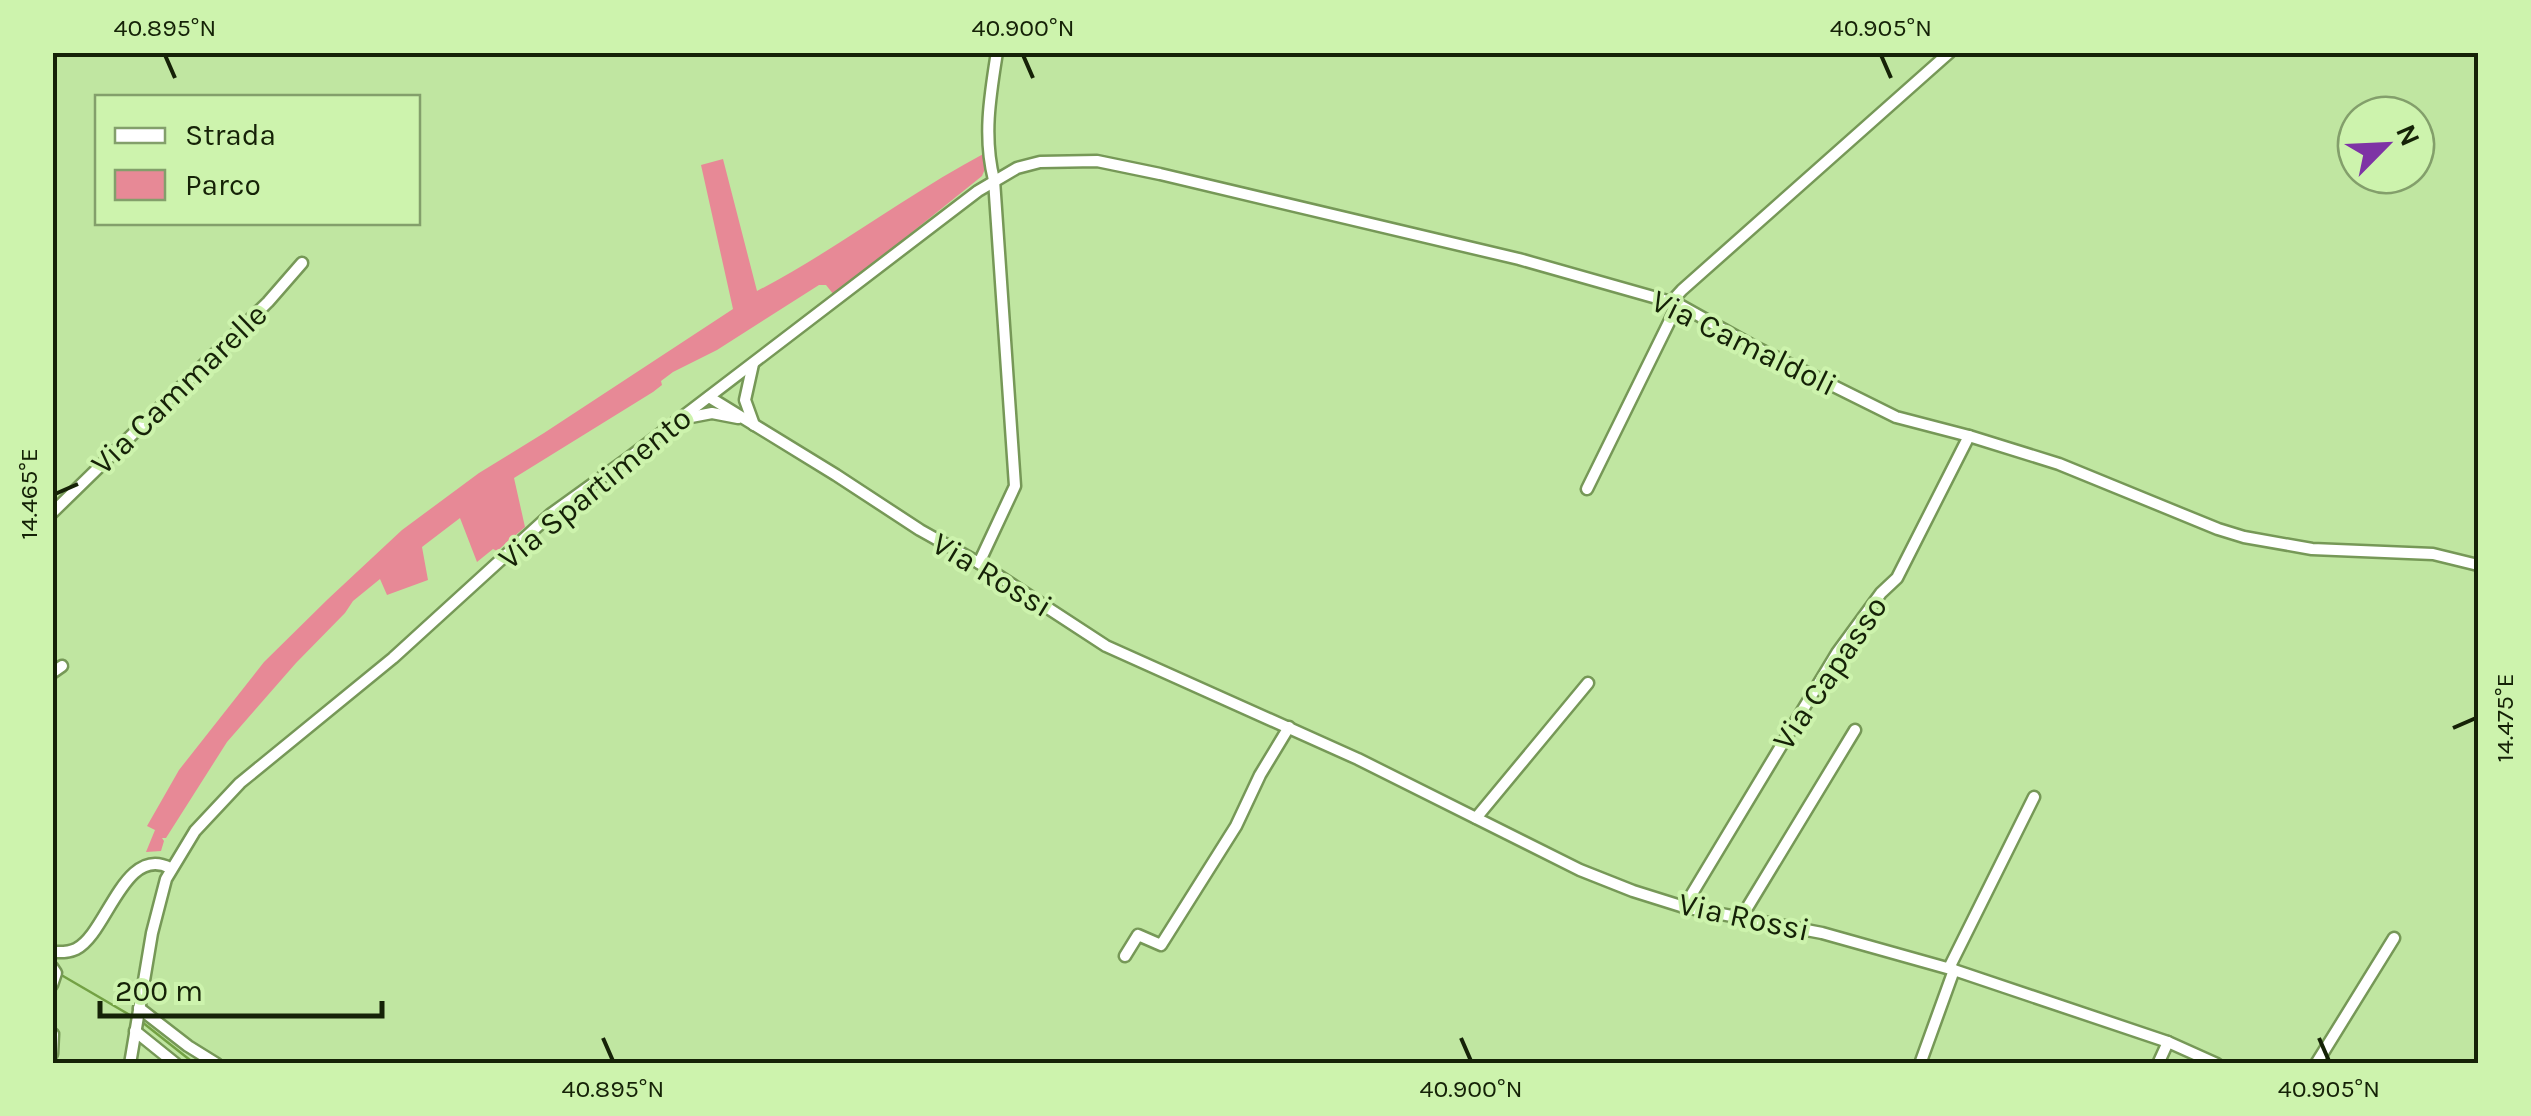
<svg xmlns="http://www.w3.org/2000/svg" width="2531" height="1116" font-family="Karla,sans-serif">
	<style>
		.green { fill: #e78996 }
		.lines { fill: none; stroke-linecap: round; stroke-linejoin: round }
		.stream { stroke: #73a144; stroke-width: 2.5 }
		.minor-casing { stroke: #769857; stroke-width: 15 }
		.minor { stroke: #fff; stroke-width: 10 }
		.ticks { fill: none; stroke: #152207; stroke-width: 4 }
		.labels { text-anchor: middle; dominant-baseline: central; stroke-width: 8; stroke-linejoin: round; paint-order: stroke }
		.street-label { font-size: 32px; fill: #152207; stroke: #cdf3ad }
		.neatline { fill: none; stroke: #152207; stroke-width: 4 }
		.ticks-label { font-size: 25px; text-anchor: middle; fill: #152207 }
	</style>
	<rect width="100%" height="100%" fill="#c0e6a1"/>
	<path class="green" d="M 985,153 L 987,164 L 982,176 L 834,295 L 826,285 L 819,285 L 717,350 L 673,372 L 661,381 L 662,385 L 653,392 L 514,478 L 525,527 L 497,551 L 493,549 L 477,562 L 460,518 L 422,547 L 428,580 L 387,595 L 380,579 L 353,601 L 345,613 L 296,663 L 227,742 L 166,838 L 162,838 L 164,841 L 161,851 L 146,852 L 155,830 L 147,826 L 179,770 L 264,662 L 328,599 L 402,530 L 479,473 L 544,433 L 733,309 L 701,165 L 723,159 L 757,291 C 836,250 906,195 985,153 Z"/>
	<g class="lines">
		<g class="stream">
			<polyline points="63,976 135,1018"/>
			<polyline points="142,1022 195,1064"/>
		</g>
		<defs>
			<g id="minor">
				<polyline points="1672,301 1682,290 1950,52"/>
				<polyline points="753,364 745,400 754,425"/>
				<polyline points="709,397 836,475 920,530 979,563 1106,646 1358,759 1580,870 1633,891 1684,907 1822,933 1954,970 2168,1042 2217,1064"/>
				<polyline points="686,418 712,413 738,418"/>
				<polyline points="1587,489 1678,304"/>
				<polyline points="52,513 268,302 302,263"/>
				<path d="M 979,563 L 1015,486 L 994,180 C 983,137 990,96 997,52"/>
				<polyline points="52,673 62,666"/>
				<polyline points="1476,818 1588,683"/>
				<polyline points="1684,907 1837,653 1881,593 1897,578 1969,436"/>
				<polyline points="1741,918 1855,730"/>
				<path d="M 52,952 C 61,952 68,953 76,949 C 107,934 124,844 170,868"/>
				<polyline points="1125,956 1138,935 1161,945 1236,826 1260,775 1289,727"/>
				<polyline points="52,967 56,973 52,985"/>
				<polyline points="1949,968 2034,797"/>
				<polyline points="139,1008 188,1046 217,1064"/>
				<polyline points="135,1031 176,1064"/>
				<polyline points="52,1054 53,1034"/>
				<polyline points="130,1064 152,933 166,879 195,831 240,783 393,658 551,514 630,457 978,191 1017,168 1040,162 1097,161 1160,174 1519,259 1678,304 1755,347 1896,417 1969,436 2059,464 2218,529 2244,537 2312,549 2433,554 2478,565"/>
				<polyline points="1920,1064 1954,970"/>
				<polyline points="2158,1064 2168,1042"/>
				<polyline points="2316,1064 2394,938"/>
			</g>
		</defs>
		<use href="#minor" class="minor-casing"/>
		<use href="#minor" class="minor"/>
	</g>
	<path class="ticks" d="M 165,55 L 175,78M 1023,55 L 1033,78M 1881,55 L 1891,78M 55,494 L 78,484M 2453,728 L 2476,718M 603,1038 L 613,1061M 1461,1038 L 1471,1061M 2319,1038 L 2329,1061"/>
	<g class="labels">
		<g class="street-label">
			<text transform="translate(1744 343) rotate(26)">Via Camaldoli</text>
			<text transform="translate(179 389) rotate(-44)">Via Cammarelle</text>
			<text transform="translate(595 488) rotate(-39)">Via Spartimento</text>
			<text transform="translate(992 575) rotate(31)">Via Rossi</text>
			<text transform="translate(1830 673) rotate(-56)">Via Capasso</text>
			<text transform="translate(1744 917) rotate(12)">Via Rossi</text>
		</g>
	</g>
	<rect width="2531" height="1116" fill="none" stroke="#cdf3ad" stroke-width="110"/>
	<rect x="95" y="95" width="325" height="130" fill="#cdf3ad" stroke="#839f6b" stroke-width="2.5"/>
	<rect x="115" y="128" width="50" height="15" fill="#ffffff" stroke="#839f6b" stroke-width="2.5"/>
	<text x="185" y="145" font-size="30" fill="#152207">Strada</text>
	<rect x="115" y="170" width="50" height="30" fill="#e78996" stroke="#839f6b" stroke-width="2.5"/>
	<text x="185" y="195" font-size="30" fill="#152207">Parco</text>
	<g transform="translate(2386 145) rotate(66)"><circle r="48" fill="#cdf3ad" stroke="#839f6b" stroke-width="2.5"/>
	<path d="M0-8L18 38L0 25L-18 38Z" fill="#7e33a5"/>
	<text y="-15" font-size="28" font-weight="bold" text-anchor="middle" fill="#152207">N</text>
	</g>
	<path d="M100 1001v15h282v-15" fill="none" stroke="#152207" stroke-width="5"/>
	<text x="115" y="1001" font-size="30" fill="#152207" stroke="#cdf3ad" stroke-width="8" paint-order="stroke">200 m</text>
	<rect x="55" y="55" width="2421" height="1006" class="neatline"/>
	<g class="ticks-label">
		<text x="165" y="36">40.895°N</text>
		<text x="1023" y="36">40.900°N</text>
		<text x="1881" y="36">40.905°N</text>
		<text transform="translate(28 494) rotate(-90)" y="9">14.465°E</text>
		<text transform="translate(2504 718) rotate(-90)" y="9">14.475°E</text>
		<text x="613" y="1097">40.895°N</text>
		<text x="1471" y="1097">40.900°N</text>
		<text x="2329" y="1097">40.905°N</text>
	</g>
</svg>
